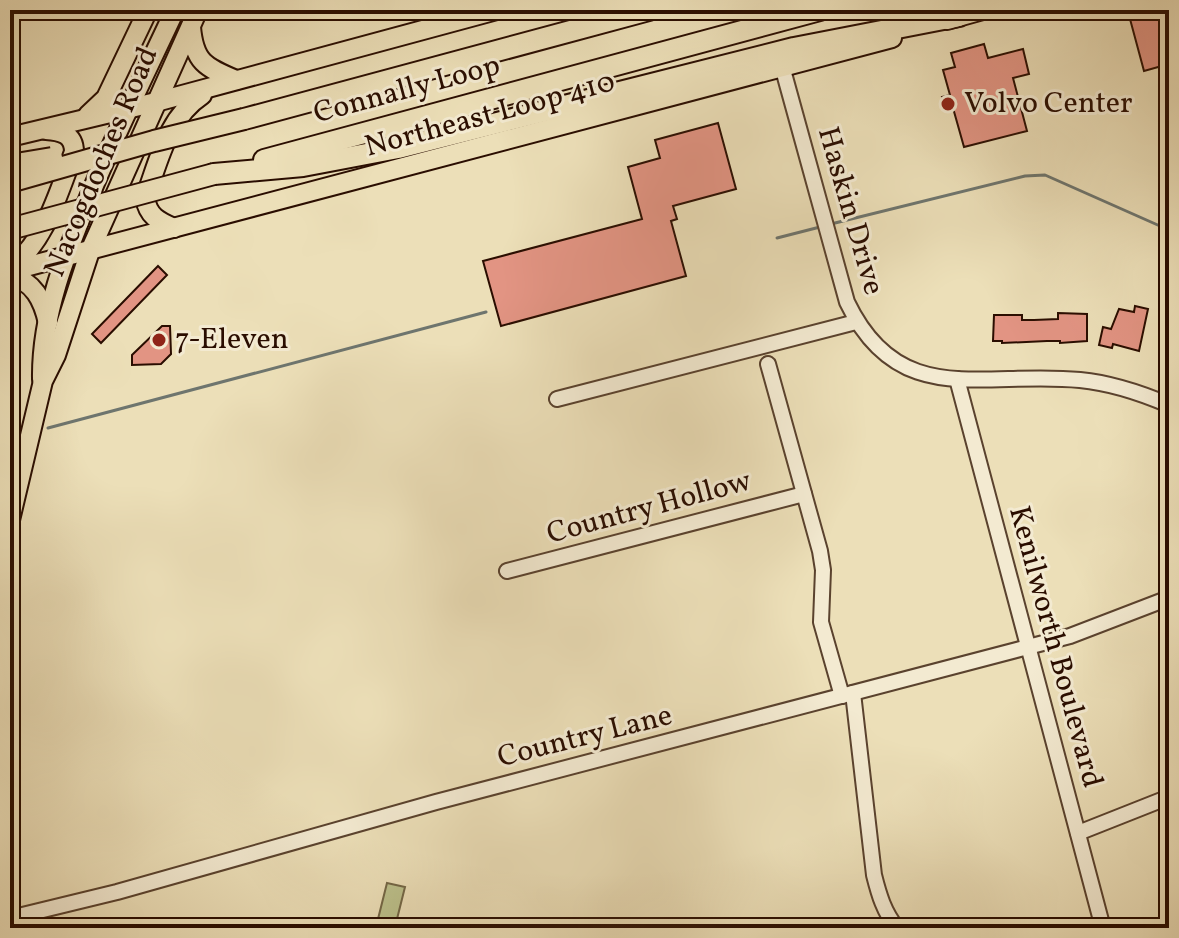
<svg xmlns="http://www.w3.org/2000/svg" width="1179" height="938" font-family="Vollkorn,serif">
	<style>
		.green { fill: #bcc18c; stroke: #736746; stroke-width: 2 }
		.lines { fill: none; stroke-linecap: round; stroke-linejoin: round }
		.stream { stroke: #6e756e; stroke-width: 3 }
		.building { fill: #e29483; stroke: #2a0d00; stroke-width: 2 }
		.minor-casing { stroke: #5a422e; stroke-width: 18 }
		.major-casing { stroke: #2a0d00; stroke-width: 22 }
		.highway-casing { stroke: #2a0d00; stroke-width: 24 }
		.minor { stroke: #f3ead1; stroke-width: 14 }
		.major { stroke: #ecdfb8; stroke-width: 18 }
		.highway { stroke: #ecdfb8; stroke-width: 20 }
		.highway-bridge-casing { stroke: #2a0d00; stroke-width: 24; stroke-linecap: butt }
		.highway-bridge { stroke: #ecdfb8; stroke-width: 20 }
		.poi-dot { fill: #8f2418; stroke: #f3ead1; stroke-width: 3 }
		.labels { text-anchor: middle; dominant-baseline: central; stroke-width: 6; stroke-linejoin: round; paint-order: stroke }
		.street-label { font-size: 30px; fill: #2a0d00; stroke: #f3ead1 }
		.poi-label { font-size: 30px; fill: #2a0d00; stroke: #f3ead1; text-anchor: start }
	</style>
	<rect width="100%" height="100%" fill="#ecdfb8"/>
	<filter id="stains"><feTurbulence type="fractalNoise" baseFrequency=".0025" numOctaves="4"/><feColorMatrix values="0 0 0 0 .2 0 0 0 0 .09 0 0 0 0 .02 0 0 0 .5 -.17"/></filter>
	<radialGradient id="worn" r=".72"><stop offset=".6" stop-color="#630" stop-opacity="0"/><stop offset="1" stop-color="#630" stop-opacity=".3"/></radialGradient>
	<polygon class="green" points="387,883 405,887 395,927 377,923"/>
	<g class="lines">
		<g class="stream">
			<polyline points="831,224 1025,176 1045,175 1169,230"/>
			<polyline points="777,238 820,227"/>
			<polyline points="48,428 486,312"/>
		</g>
	</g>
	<g class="building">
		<polygon points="1169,10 1169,64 1144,71 1130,19"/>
		<polygon points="984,44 988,58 1023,49 1029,74 1013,78 1027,131 964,147 953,108 945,110 942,97 950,95 943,70 955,67 951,53"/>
		<polygon points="718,123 736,189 673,206 677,219 671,221 686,276 501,326 483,261 642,219 628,167 660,158 655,140"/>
		<polygon points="158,266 167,275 101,343 92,334"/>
		<polygon points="1135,306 1148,309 1139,351 1113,344 1112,348 1099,345 1103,327 1111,329 1119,309 1134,312"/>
		<polygon points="1058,313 1087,314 1087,341 1060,343 1060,341 1047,341 1002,343 1002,341 993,341 994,315 1022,315 1022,320 1034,320 1058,319"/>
		<polygon points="162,326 170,326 171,354 161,364 132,365 132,355"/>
	</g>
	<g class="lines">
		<defs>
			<g id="minor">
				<path d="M 782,66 L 847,302 C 899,411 984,370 1080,380 C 1111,383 1141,393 1169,405"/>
				<polyline points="768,364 820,551 823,570 821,622 842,696"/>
				<polyline points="957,379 1103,928"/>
				<polyline points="557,399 856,322"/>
				<polyline points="507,571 804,494"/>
				<path d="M 853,693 L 874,875 C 879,895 884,912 897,928"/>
				<polyline points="1078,833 1169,797"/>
				<polyline points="10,918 117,892 436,802 1070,636 1169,598"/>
			</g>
			<g id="major">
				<polyline points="947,20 983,10"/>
				<path d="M 191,27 C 194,62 205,67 236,80"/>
				<polyline points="88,115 106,98 148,10"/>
				<polyline points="10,137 156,102 497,10"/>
				<path d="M 174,228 C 158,221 148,216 145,198 C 159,161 167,118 202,95"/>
				<path d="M 10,268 C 46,241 58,193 74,152 C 74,134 61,131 46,130"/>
				<polyline points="10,271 892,38"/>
				<path d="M 10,275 C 34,282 43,300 48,323"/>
				<path d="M 42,379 C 41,315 66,253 90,195 C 116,132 146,72 175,10"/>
				<polyline points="10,520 43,381 56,355 90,251 198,10"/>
			</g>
			<g id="highway">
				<polyline points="244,119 649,10"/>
				<polyline points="264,160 820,10"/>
				<polyline points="214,174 303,166 398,148 794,48 959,16"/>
			</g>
		</defs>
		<use href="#minor" class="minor-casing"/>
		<use href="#major" class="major-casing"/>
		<use href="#highway" class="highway-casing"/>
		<use href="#minor" class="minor"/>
		<use href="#major" class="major"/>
		<use href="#highway" class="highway"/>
		<defs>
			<g id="highway-bridge">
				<polyline points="10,165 52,158"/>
				<polyline points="10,182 154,141 244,119"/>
				<polyline points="10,229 214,174"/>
			</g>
		</defs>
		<use href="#highway-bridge" class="highway-bridge-casing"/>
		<use href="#highway-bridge" class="highway-bridge"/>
	</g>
	<g class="poi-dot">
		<circle cx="948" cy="104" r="8"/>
		<circle cx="159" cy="340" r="8"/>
	</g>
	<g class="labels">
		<g class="street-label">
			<text transform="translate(407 90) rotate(-15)">Connally Loop</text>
			<text transform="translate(490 115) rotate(-15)">Northeast Loop 410</text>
			<text transform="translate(102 162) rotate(-67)">Nacogdoches Road</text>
			<text transform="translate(850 211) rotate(74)">Haskin Drive</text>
			<text transform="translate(649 508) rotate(-15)">Country Hollow</text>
			<text transform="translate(1055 647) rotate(75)">Kenilworth Boulevard</text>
			<text transform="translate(585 737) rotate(-14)">Country Lane</text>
		</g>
		<g class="poi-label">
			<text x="964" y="104">Volvo Center</text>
			<text x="175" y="340">7-Eleven</text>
		</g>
	</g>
	<rect width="1179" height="938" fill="none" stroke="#ecdfb8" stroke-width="40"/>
	<rect x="12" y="12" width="1155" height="914" fill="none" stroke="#2a0d00" stroke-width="4"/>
	<rect x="20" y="20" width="1139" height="898" fill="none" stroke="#2a0d00" stroke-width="2"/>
	<rect width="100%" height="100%" filter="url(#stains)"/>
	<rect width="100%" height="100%" fill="url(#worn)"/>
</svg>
